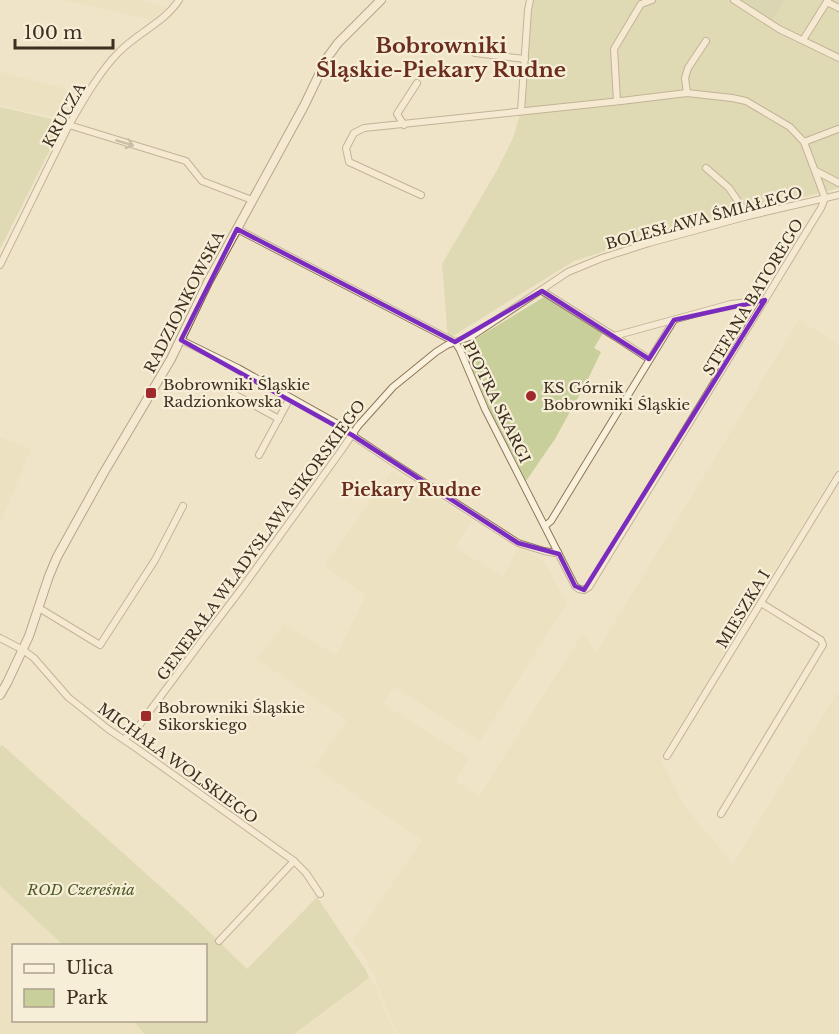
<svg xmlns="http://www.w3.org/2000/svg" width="839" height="1034" font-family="'Libre Baskerville',serif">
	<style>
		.farmland { fill: #e6deb5 }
		.green { fill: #c9cf9b }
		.cemetery { fill: #bfc49a }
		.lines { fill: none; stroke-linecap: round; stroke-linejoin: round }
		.street-casing { stroke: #8d765c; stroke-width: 8 }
		.secondary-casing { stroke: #6f573f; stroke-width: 10 }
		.street { stroke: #faf1dc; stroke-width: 6 }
		.secondary { stroke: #faf1dc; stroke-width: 8 }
		.oneway { stroke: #9c907e }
		.marked { fill: none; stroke: #7b2cbf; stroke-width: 4.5; stroke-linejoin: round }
		.poi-dot { fill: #9e2a2b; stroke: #f7eed8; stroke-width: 2 }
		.labels { text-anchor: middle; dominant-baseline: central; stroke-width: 4.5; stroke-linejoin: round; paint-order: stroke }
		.street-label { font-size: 15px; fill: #3d2e20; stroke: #f7eed8 }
		.poi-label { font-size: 15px; fill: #3d2e20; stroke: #f7eed8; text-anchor: start }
		.park-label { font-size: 15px; font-style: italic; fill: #4d5a26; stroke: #f7eed8 }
		.quarter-label { font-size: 18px; font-weight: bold; fill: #6b2e1e; stroke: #f7eed8 }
		.district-label { font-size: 21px; font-weight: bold; fill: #6b2e1e; stroke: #f7eed8 }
	</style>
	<rect width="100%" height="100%" fill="#f0e4c8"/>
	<g class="farmland">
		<polygon points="63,0 139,0 166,8 152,20"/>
		<polygon points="0,72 83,93 66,120 0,105"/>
		<polygon points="799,320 839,344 839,465 660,758 685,807 733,864 839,689 839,1034 399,1034 390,1017 374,974 353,938 358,934 422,840 315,767 347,720 257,659 284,625 336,655 366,595 324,566 392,471 472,520 455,548 503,576 519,547 544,562 567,603 480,741 394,687 383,704 469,758 455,781 479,796 583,633 596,653"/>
		<polygon points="0,437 31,449 0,524"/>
		<polygon points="0,886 63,945 14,946 14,1020 133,1021 145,1034 0,1034"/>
		<polygon points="369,978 374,984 384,1010 395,1034 294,1034"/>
	</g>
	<g class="green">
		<polygon points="532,0 839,0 839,188 715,220 674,233 636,241 574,261 448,339 442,264 496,172 513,138 521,111"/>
		<polygon points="0,107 64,122 0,249"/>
		<polygon points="544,297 603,333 594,348 601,352 586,383 555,439 526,481 489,408 465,352 467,347 470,342"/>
		<polygon points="2,745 189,912 247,969 317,897 367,972 369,978 294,1034 145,1034 133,1021 206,1020 206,946 63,945 0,886 0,747"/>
	</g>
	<polygon class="cemetery" points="744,0 784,0 772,20"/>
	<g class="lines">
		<defs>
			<g id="street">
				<polyline points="734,0 779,29 839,58"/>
				<polyline points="827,2 839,8"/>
				<polyline points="803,40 828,0"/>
				<polyline points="475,53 525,59"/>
				<polyline points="687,93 685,78 688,68 706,41"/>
				<polyline points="617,101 614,49 641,4 652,0"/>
				<polyline points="521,111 528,10 530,0"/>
				<polyline points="69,125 186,161 202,181 252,200"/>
				<polyline points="404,125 397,114 417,83"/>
				<polyline points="804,142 838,129"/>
				<polyline points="706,168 729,188 748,216"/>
				<polyline points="816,171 839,183"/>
				<polyline points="421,195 349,162 346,148 354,133 364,128 621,101 687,93 732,98 746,101 790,127 804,142 825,198"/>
				<polyline points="237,229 455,342 460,350 485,409 575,586 579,589 584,590 589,587 821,208 825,198"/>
				<path d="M 0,265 L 69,125 C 83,101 99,72 119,52 C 137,33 165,22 179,0"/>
				<polyline points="542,291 614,336 731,304 765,300"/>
				<polyline points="614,336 649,359"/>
				<polyline points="181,340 238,368 354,433"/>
				<polyline points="234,394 279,419"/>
				<polyline points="352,435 394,463 518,543 544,551 555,553 558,552"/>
				<polyline points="259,455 290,398"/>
				<polyline points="545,526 551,521 674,320"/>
				<polyline points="39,608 100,645 155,560 183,506"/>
				<polyline points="0,638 23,650 34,658 68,697 108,729 136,748 294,861 306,873 320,894"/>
				<polyline points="124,739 139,726 146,716 204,638 242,588 341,451 358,426 393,387 436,352 447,345 472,336 568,272 602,258 649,243 748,216 839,195"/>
				<polyline points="667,756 839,475"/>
				<polyline points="721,814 823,645 821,640 761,603"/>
				<polyline points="219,941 294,861"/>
			</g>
			<polyline id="secondary" points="0,695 7,683 29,636 49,576 57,557 103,474 171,359 208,282 304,106 327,58 338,43 381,0"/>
		</defs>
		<use href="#street" class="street-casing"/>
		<use href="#secondary" class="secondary-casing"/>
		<use href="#street" class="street"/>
		<use href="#secondary" class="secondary"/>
	</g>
	<defs><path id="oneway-shaft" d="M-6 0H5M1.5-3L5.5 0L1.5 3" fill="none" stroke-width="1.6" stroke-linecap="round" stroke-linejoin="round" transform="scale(1.5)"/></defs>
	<use class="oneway" href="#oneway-shaft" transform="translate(125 143) rotate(17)"/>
	<path d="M0 0H839V1034H0ZM 237,229 L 455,342 L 542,291 L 649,359 L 674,320 L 765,300 L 584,590 L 575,586 L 559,554 L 518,543 L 352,435 L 181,340 Z" fill="#f0e4c8" fill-opacity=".55" fill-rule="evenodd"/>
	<path class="marked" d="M 237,229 L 455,342 L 542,291 L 649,359 L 674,320 L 765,300 L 584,590 L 575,586 L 559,554 L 518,543 L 352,435 L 181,340 Z"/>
	<g class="poi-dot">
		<rect x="145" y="387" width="12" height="12" rx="3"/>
		<circle cx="531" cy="396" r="6"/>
		<rect x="140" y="710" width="12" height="12" rx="3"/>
	</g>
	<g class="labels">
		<g class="street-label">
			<text transform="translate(64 115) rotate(-61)">KRUCZA</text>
			<text transform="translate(704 218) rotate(-15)">BOLESŁAWA ŚMIAŁEGO</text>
			<text transform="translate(753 297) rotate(-59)">STEFANA BATOREGO</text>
			<text transform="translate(184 302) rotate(-63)">RADZIONKOWSKA</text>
			<text transform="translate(497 402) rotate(64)">PIOTRA SKARGI</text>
			<text transform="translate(261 540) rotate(-54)">GENERAŁA WŁADYSŁAWA SIKORSKIEGO</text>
			<text transform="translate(743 609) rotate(-59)">MIESZKA I</text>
			<text transform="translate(178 763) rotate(36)">MICHAŁA WOLSKIEGO</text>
		</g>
		<g class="poi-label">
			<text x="163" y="384">Bobrowniki Śląskie<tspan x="163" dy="17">Radzionkowska</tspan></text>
			<text x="543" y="387">KS Górnik<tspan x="543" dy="17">Bobrowniki Śląskie</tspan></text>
			<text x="158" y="707">Bobrowniki Śląskie<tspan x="158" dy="17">Sikorskiego</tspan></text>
		</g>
		<g class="park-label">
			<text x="81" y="889">ROD Czereśnia</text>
		</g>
		<g class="quarter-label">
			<text x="411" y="490">Piekary Rudne</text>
		</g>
		<g class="district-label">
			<text x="441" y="46">Bobrowniki<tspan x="441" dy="24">Śląskie-Piekary Rudne</tspan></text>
		</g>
	</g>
	<rect x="12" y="944" width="195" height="78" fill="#f7eed8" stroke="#ada18e" stroke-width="1.5"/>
	<rect x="24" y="964" width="30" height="9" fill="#faf1dc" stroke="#ada18e" stroke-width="1.5"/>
	<text x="66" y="974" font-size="18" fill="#3d2e20">Ulica</text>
	<rect x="24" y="989" width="30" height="18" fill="#c9cf9b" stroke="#ada18e" stroke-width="1.5"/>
	<text x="66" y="1004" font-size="18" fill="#3d2e20">Park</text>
	<path d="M15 39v9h98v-9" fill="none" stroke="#3d2e20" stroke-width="3"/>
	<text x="24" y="39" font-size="18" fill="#3d2e20" stroke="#f7eed8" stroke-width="4.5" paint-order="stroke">100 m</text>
</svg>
